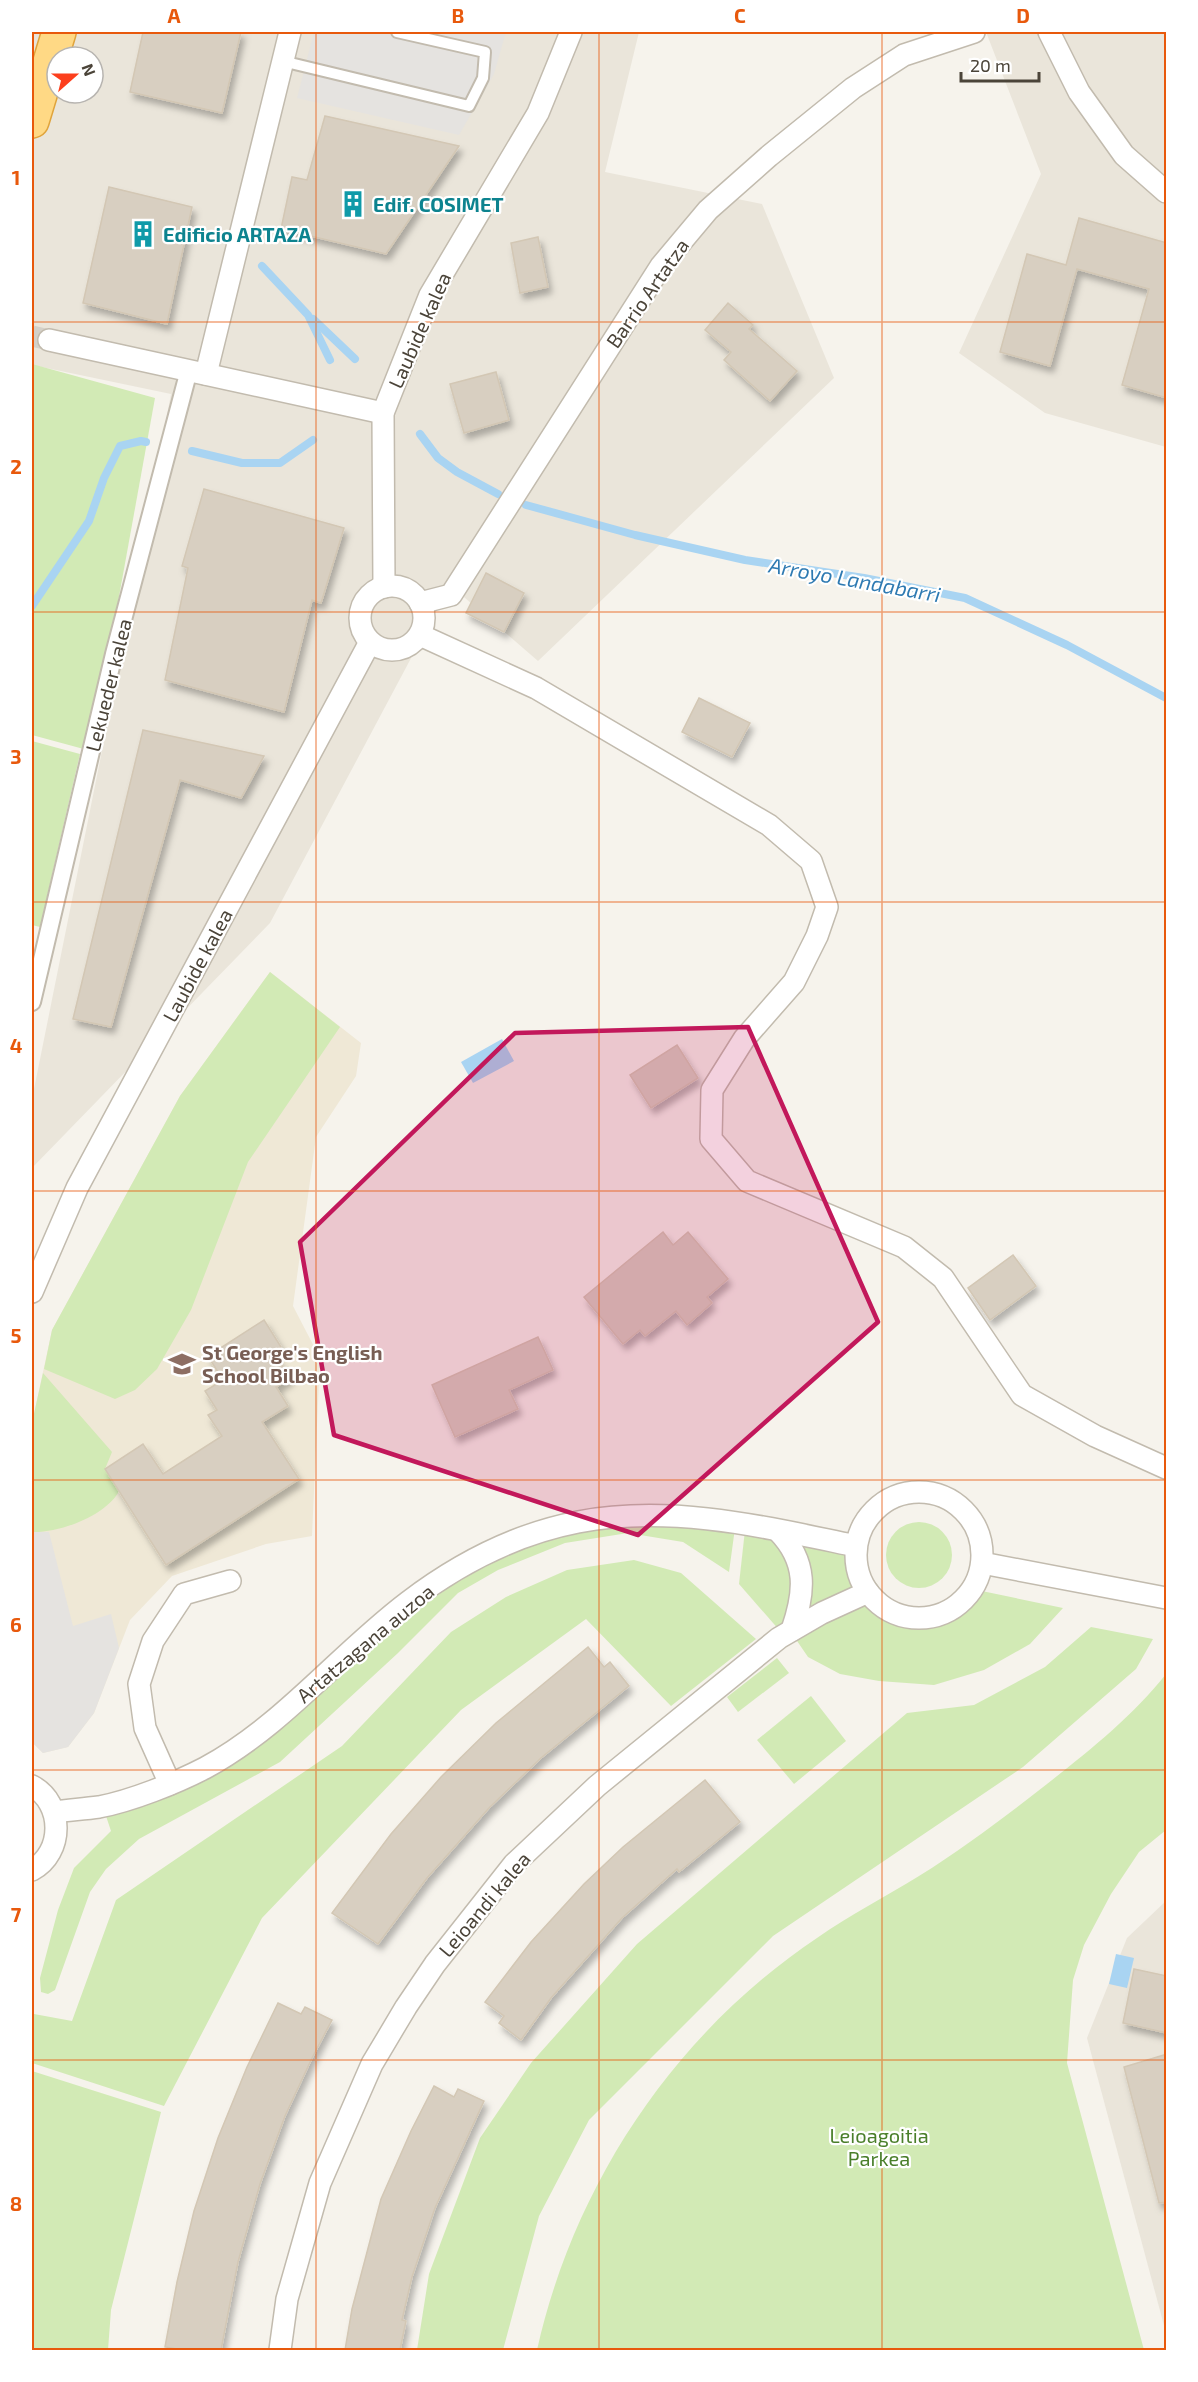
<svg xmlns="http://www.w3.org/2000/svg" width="1198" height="2382" font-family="'Exo 2',sans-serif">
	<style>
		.residential { fill: #eae5da; fill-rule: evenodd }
		.education { fill: #efe8d6 }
		.green { fill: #d2eab5 }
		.parking { fill: #e5e3e0 }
		.water { fill: #a9d4f2 }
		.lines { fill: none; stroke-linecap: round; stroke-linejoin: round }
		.stream { stroke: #a9d4f2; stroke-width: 8 }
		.building { fill: #d8cfc1; stroke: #d3c7b4; stroke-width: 1.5; filter: url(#shadow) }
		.minor-tunnel { stroke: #d4d0c8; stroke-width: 21; stroke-dasharray: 21 10; stroke-linecap: butt }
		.service-casing { stroke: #c2bbae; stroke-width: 14 }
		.pedestrian-casing { stroke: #c2bbae; stroke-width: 20 }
		.minor-casing { stroke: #c2bbae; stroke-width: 24 }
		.trunk-casing { stroke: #e0a43c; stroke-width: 36 }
		.service { stroke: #fff; stroke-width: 10 }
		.pedestrian { stroke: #fff; stroke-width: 16 }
		.minor { stroke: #fff; stroke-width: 21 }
		.trunk { stroke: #ffd985; stroke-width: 33 }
		.marked { fill: #c2185b; fill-opacity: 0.2; stroke: #c2185b; stroke-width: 4.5; stroke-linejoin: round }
		.grid { fill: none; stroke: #e8590c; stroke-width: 1.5; stroke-opacity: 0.55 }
		.labels { text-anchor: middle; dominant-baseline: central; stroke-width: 4.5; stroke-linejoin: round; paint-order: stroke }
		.culture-label { font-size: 20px; font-weight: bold; fill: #0d838f; stroke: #fff; text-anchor: start }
		.street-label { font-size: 20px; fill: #4b4439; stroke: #fff }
		.education-label { font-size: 20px; font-weight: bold; fill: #785e54; stroke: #fff; text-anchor: start }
		.park-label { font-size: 20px; fill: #4a7f2a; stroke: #fff }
		.water-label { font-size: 21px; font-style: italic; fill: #2e7ab2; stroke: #fff }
		.neatline { fill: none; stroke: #e8590c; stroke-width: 2 }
		.grid-label { font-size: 20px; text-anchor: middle; font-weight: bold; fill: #e8590c }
	</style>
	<defs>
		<filter id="shadow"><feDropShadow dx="3.5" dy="6" stdDeviation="3" flood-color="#0004"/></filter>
	</defs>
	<rect width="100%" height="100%" fill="#f6f3ec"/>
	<g class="residential">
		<path d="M 32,32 L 639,32 L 605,172 L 762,204 L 834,378 L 538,661 L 450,585 L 270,923 L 32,1168 L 32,1099 L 109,716 L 171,394 L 32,365 ZM 57,57 L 93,57 L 93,93 L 57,93 Z"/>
		<polygon points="986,32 1166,32 1166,447 1045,413 959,353 1041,174"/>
		<polygon points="1166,1901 1166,2333 1087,2038 1127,1938"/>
	</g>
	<polygon class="education" points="270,972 361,1043 356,1076 316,1137 293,1306 320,1358 312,1536 266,1544 172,1576 130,1620 94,1713 68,1747 43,1753 32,1742 32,1423 52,1330 180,1096"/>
	<g class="green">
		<polygon points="32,364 155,398 91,751 32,735"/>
		<polygon points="32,741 80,754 40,927 32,925"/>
		<polygon points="270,972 340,1027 248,1162 191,1310 157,1369 135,1390 115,1399 44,1369 52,1330 180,1096"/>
		<path d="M 43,1373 L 112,1452 L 105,1469 L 119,1491 C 106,1516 59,1533 32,1532 L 32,1423 Z"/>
		<circle cx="919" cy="1555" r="33"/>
		<polygon points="605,1524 735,1528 729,1572 683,1542 628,1533 565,1543 498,1570 458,1593 398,1653 280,1762 139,1839 106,1869 90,1892 55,1990 48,1994 41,1992 40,1978 58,1910 74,1868 111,1831 105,1813 203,1777 411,1609 486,1561 552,1533"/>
		<polygon points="745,1530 776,1536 789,1553 797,1592 780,1631 739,1584"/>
		<polygon points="794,1539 850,1549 852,1569 859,1589 802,1619"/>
		<polygon points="634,1560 681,1573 756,1639 671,1706 586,1619 461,1710 262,1918 164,2106 32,2063 32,2023 34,2014 72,2021 116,1900 342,1746 451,1632 506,1597 567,1570"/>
		<polygon points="977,1590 1063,1608 1030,1644 984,1670 934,1685 879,1681 840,1674 808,1657 795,1638 866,1600 888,1618 921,1625 954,1615"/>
		<polygon points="1091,1627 1153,1639 1136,1669 1023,1767 773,1936 589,2120 539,2216 503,2350 417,2350 429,2274 480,2138 531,2063 637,1944 907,1713 974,1705 1045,1667"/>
		<polygon points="777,1658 789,1673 738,1712 727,1697"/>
		<path d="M 1166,1674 L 1166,1830 L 1139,1852 L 1111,1894 L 1084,1945 L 1073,1980 L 1067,2063 L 1144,2350 L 537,2350 C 574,2184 675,2033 817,1938 C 850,1915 885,1897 919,1876 C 964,1848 1006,1816 1047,1784 C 1089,1751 1133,1716 1166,1674 Z"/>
		<polygon points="811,1696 846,1741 794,1784 757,1740"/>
		<polygon points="32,2071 161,2112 111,2310 108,2350 32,2350"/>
	</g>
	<g class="parking">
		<polygon points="314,32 506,32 494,74 459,135 297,98"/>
		<polygon points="32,1532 49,1532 73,1626 111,1614 119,1648 94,1713 68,1747 43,1753 32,1742"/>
	</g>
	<g class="water">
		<polygon points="502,1039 514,1061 473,1083 461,1062"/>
		<polygon points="1116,1954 1134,1958 1127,1988 1109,1984"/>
	</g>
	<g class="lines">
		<g class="stream">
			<polyline points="262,266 308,315 330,360"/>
			<polyline points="313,319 355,359"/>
			<polyline points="420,434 438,458 457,472 498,494"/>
			<polyline points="192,451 242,463 280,463 313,440"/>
			<polyline points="526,505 635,535 745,560 864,578 965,598 1067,645 1166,698"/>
			<polyline points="32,606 89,521 104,478 120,446 141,441 146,442"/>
		</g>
	</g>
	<g class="building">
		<polygon points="143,32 241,32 222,113 130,92"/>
		<polygon points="325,116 459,146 386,254 281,229 292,177 307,180"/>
		<polygon points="109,187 192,207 167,324 83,303"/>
		<polygon points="1079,218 1167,243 1167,398 1122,385 1149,289 1077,269 1050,366 1000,352 1027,254 1066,265"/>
		<polygon points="538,237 548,287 520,293 511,243"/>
		<polygon points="728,303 753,325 749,329 797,371 770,401 724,360 731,352 705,330"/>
		<polygon points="496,372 509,420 464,433 450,384"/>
		<polygon points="204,489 344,528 321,603 312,600 284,712 165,680 188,568 182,566"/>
		<polygon points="486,573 524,593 504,632 466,613"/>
		<polygon points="699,698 750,723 732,757 682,732"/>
		<polygon points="143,730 264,756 241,798 180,780 111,1027 73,1019"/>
		<polygon points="677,1045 698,1078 651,1108 630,1075"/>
		<polygon points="663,1232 673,1245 688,1232 728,1279 707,1297 712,1303 687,1325 676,1311 645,1336 640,1330 623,1344 584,1297"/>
		<polygon points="1013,1255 1036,1286 990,1320 968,1288"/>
		<polygon points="264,1320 281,1347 273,1352 290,1378 276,1387 288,1406 262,1422 299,1479 166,1565 105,1469 143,1444 163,1474 222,1436 208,1415 217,1410 205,1391 223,1380 208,1356"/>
		<polygon points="538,1337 553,1370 509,1390 518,1409 455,1437 432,1385"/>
		<polygon points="588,1647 604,1667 610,1662 629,1686 541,1758 489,1808 427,1878 378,1944 332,1913 391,1834 441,1777 496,1723"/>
		<polygon points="705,1780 740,1822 679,1872 677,1869 622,1918 551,1998 521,2040 499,2023 504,2016 485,2002 531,1942 584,1884 623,1847"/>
		<polygon points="1134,1969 1167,1976 1167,2033 1123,2023"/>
		<polygon points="278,2003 301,2014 305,2007 332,2020 312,2058 285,2116 260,2184 238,2262 221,2350 183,2350 165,2347 177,2282 194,2211 218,2138 247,2067"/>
		<polygon points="1167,2054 1167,2202 1159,2203 1124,2067"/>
		<polygon points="434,2086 454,2097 458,2089 484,2101 435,2208 412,2277 402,2320 406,2321 400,2350 345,2350 352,2309 381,2199 411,2131"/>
	</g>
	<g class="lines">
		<polyline class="minor-tunnel" points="32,336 49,340"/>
		<defs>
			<polyline id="service" points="282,61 469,106 483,78 485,52 397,32"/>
			<polyline id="pedestrian" points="32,1002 114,654 189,370"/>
			<g id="minor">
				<polyline points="1049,32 1079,92 1124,155 1166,192"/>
				<polyline points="49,340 383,413"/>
				<polyline points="206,374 290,32"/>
				<circle cx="392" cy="618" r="32"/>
				<polyline points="384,587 383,413 430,295 538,113 571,32"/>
				<polyline points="420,603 451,595 661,266 708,210 769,156 853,88 904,55 974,32"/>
				<polyline points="420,635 536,688 769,825 811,861 827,907 817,936 794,982 744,1039 712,1090 711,1139 747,1181 904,1247 943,1278 1022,1395 1095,1436 1166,1468"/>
				<polyline points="32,1292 77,1188 370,642"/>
				<circle cx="919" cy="1555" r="63"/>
				<path d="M 778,1531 C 808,1562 805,1592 792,1630"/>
				<polyline points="982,1563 1166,1598"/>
				<polyline points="170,1784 145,1728 139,1684 153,1641 184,1594 230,1581"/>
				<path d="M 32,1786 C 64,1803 64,1853 32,1870"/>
				<path d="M 54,1812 C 69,1810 84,1809 99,1807 C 131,1801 176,1783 205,1768 C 283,1726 338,1655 408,1602 C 458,1564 516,1534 578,1522 C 671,1504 765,1527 856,1546"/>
				<polyline points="280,2350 287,2299 320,2183 372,2064 406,2007 435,1964 514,1864 597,1786 779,1638 822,1613 868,1592"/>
			</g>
			<polyline id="trunk" points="32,121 59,32"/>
		</defs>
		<use href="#service" class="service-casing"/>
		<use href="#pedestrian" class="pedestrian-casing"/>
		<use href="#minor" class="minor-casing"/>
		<use href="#trunk" class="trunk-casing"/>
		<use href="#service" class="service"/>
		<use href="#pedestrian" class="pedestrian"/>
		<use href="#minor" class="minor"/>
		<use href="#trunk" class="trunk"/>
	</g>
	<path class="marked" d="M 748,1027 L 878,1322 L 638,1535 L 334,1435 L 300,1242 L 515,1033 Z"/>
	<path class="grid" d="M 316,32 L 316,2350M 599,32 L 599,2350M 882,32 L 882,2350M 32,322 L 1166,322M 32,612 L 1166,612M 32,902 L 1166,902M 32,1191 L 1166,1191M 32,1480 L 1166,1480M 32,1770 L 1166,1770M 32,2060 L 1166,2060"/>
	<defs>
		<symbol id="building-bare" viewBox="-9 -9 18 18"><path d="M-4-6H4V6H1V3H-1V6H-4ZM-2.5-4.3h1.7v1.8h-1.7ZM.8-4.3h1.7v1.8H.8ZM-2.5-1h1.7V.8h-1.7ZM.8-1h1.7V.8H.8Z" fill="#0f9aa8" stroke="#fff" stroke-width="2.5" paint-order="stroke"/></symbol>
		<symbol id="school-bare" viewBox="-9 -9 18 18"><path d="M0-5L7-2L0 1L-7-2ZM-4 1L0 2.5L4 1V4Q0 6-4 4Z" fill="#8d6e63" stroke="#fff" stroke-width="2.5" paint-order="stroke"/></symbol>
	</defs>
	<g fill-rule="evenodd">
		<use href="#building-bare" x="334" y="185" width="38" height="38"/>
		<use href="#building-bare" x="124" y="215" width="38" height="38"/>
		<use href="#school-bare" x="163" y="1345" width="38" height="38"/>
	</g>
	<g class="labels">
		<g class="culture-label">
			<text x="373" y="204">Edif. COSIMET</text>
			<text x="163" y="234">Edificio ARTAZA</text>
		</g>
		<g class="street-label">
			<text transform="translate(647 293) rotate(-55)">Barrio Artatza</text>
			<text transform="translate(419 330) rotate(-66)">Laubide kalea</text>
			<text transform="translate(108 685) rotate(-76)">Lekueder kalea</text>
			<text transform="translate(197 965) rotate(-62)">Laubide kalea</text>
			<text transform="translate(365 1643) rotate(-40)">Artatzagana auzoa</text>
			<text transform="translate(484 1904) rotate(-50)">Leioandi kalea</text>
		</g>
		<g class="education-label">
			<text x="202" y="1352">St George's English<tspan x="202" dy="23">School Bilbao</tspan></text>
		</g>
		<g class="park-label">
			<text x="879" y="2135">Leioagoitia<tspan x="879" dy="23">Parkea</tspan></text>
		</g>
		<g class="water-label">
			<text transform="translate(855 579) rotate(10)">Arroyo Landabarri</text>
		</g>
	</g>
	<rect width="1198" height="2382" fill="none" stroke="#ffffff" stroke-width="66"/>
	<g transform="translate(75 75) rotate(69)"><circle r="28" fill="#ffffff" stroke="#b7b4b0" stroke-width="1.5"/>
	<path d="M0-4.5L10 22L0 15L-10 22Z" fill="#fc3f1d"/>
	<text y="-9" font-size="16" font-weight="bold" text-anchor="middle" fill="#4b4439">N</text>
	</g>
	<path d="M961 72v9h78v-9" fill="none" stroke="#4b4439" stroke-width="3"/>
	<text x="970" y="72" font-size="18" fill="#4b4439" stroke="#ffffff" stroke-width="4.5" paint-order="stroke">20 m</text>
	<rect x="33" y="33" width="1132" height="2316" class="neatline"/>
	<g class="grid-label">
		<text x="174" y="23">A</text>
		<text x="458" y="23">B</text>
		<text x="740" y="23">C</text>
		<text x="1023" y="23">D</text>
		<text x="16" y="185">1</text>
		<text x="16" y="474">2</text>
		<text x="16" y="764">3</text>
		<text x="16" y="1053">4</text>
		<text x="16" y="1343">5</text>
		<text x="16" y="1632">6</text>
		<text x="16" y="1922">7</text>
		<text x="16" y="2211">8</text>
	</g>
</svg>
